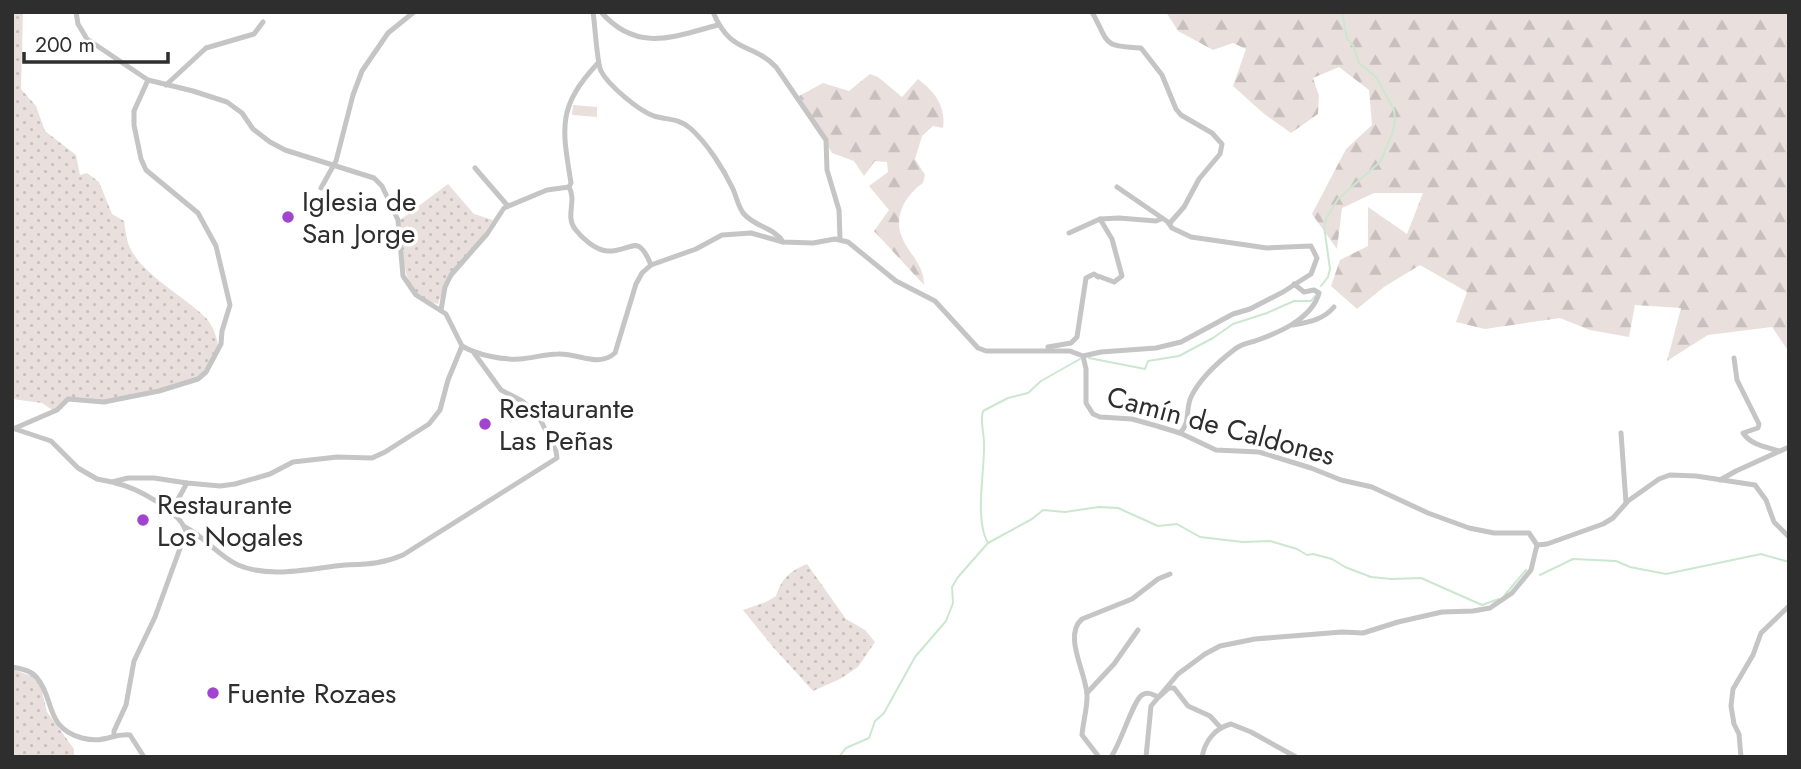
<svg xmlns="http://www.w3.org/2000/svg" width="1801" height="769" font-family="Jost,sans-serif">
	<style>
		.grass { fill: url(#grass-dots) }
		.forest { fill: url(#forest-firs) }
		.park { fill: #e9e0dd }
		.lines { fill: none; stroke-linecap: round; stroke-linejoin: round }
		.stream { stroke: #cce7cf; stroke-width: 2 }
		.minor { stroke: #c5c5c5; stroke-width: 5 }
		.poi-dot { fill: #a145d0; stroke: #fff; stroke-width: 2.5 }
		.labels { text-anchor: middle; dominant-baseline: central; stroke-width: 7; stroke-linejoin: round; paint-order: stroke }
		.poi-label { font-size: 28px; fill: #2e2e2e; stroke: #fff; text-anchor: start }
		.street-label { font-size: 28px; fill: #2e2e2e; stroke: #fff }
	</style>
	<defs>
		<pattern id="grass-dots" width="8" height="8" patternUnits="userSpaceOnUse" patternTransform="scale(1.75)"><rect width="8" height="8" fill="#e9e0dd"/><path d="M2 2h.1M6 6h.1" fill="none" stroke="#c8c0be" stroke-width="1.8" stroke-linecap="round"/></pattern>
		<pattern id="forest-firs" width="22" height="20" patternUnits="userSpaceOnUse" patternTransform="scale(1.75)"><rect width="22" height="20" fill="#e9e0dd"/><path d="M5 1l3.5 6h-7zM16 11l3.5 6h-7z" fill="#c8c0be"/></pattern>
	</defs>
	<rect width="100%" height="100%" fill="#fff"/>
	<g class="grass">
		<path d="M 12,12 L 23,12 L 21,89 L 36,106 L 45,131 L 76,155 L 80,175 L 87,173 L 99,182 L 112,214 L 124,221 C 125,228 126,236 128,243 C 139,274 185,296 207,319 C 214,327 217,339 219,349 L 198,379 L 104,402 L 72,399 L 54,411 L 42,403 L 12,399 Z"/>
		<path d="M 448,184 L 474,214 L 493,220 L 480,240 L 448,276 L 438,304 C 398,297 404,250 400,220 Z"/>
		<path d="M 807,564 L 846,619 L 865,630 L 875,642 L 858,667 L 840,679 L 813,691 L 773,647 L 743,610 L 766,602 L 776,596 C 782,578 790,571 807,564 Z"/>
		<polygon points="12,669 34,677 41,688 47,712 74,749 74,757 12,757"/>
	</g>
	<g class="forest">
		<polygon points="1166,12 1789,12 1789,352 1772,327 1708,335 1667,361 1681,308 1635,305 1629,337 1590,330 1560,318 1485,329 1456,322 1467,292 1420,265 1384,287 1357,309 1331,286 1340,260 1368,246 1368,207 1407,234 1423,193 1374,193 1342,208 1337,249 1312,214 1346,149 1372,125 1369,90 1339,67 1313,78 1319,96 1318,114 1291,133 1263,113 1233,86 1246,49 1233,43 1213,50 1178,31"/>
		<path d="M 870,74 L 878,77 L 902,97 L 918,79 C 935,92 946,106 943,128 L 933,126 L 922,136 L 915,159 L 925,175 L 923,183 C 907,194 894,214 901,235 C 908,254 924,263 924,285 L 874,231 L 889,210 L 869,186 L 888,172 L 887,162 L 875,161 L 864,176 L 854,161 L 832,153 L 799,96 L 823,83 L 849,91 Z"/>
	</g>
	<polygon class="park" points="573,105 597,107 597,117 572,115"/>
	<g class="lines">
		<g class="stream">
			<polyline points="1321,286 1328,277 1330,269 1324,226 1327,217 1338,199 1380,162 1393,132 1395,119 1394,110 1376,77 1359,63 1353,45 1347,39 1342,12"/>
			<polyline points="1089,358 1145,369 1148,361 1179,356 1213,338 1233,324 1267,313 1294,301 1311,301 1315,296"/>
			<polyline points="988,543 1032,519 1043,510 1065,512 1099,507 1118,508 1158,526 1177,524 1200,537 1243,542 1270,541 1297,549 1307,555 1313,554 1332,559 1345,567 1371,577 1391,579 1421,578 1482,605 1499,599"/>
			<polyline points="1540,575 1573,559 1616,561 1630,567 1666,574 1761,554 1789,562"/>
			<polyline points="1504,596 1526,570"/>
			<path d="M 839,757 L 846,748 L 869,738 L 875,721 L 884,713 L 915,657 L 946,621 L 953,603 L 952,587 L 958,577 L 988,543 C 974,520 985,470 984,444 C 984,433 980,421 983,411 L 1008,398 L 1028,393 L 1041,381 L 1080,359"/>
		</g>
		<g class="minor">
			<polyline points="76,12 78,24 87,39 148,80 193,91 227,102 242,113 253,129 270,142 285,150 374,178 382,186 398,220 403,276 416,295 446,314 462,346"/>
			<path d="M 593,12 C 595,24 597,64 601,71 C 608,85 639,111 654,116 C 667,120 679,118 690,128 C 707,143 723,168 733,189 C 737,198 738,207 744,214 C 755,227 775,228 783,242"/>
			<path d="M 601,12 C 637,53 673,37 718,25"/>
			<path d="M 713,12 C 731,55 752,42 776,67 L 826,140 L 827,170 L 839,210 L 840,239"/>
			<path d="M 1092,12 C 1110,44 1101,46 1141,48 L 1162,75 L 1176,109 L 1181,115 L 1212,133 L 1222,144 L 1220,154 L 1199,179 L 1184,207 L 1169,224"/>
			<polyline points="166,85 206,48 254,34 263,22"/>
			<polyline points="475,168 507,205"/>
			<path d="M 569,187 C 577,201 565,216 575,229 C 582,238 595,250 607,251 C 632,252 637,231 651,265"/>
			<polyline points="321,188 336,161 353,95 362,71 388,33 414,12"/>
			<polyline points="1100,219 1119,218 1156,221 1161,219"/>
			<polyline points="1069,233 1100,219 1112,239 1122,276 1114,282 1098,276"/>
			<path d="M 441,310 L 445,287 L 451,275 L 487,234 L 504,208 L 547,190 L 569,187 L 571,183 C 562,127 557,107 598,63"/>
			<path d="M 1293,325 C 1309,322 1323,320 1334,307"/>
			<path d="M 462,346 C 477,355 502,360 520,359 C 533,358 545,354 558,354 C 579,353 598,368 615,353 L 636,284 L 642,273 L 651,265 L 696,249 L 722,235 L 751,233 L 783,242 L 813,243 L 835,239 L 848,242 L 896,281 L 935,301 L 978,348 L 986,351 L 1070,351 L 1083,356 L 1086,369 L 1086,403 L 1093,414 L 1100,417 L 1132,419 L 1157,426 L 1180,433 L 1216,450 L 1259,452 L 1311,468 L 1341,480 L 1372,487 L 1428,513 L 1469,528 L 1494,533 L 1529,533 L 1537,545 L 1531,570 L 1512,593 L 1490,608 L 1473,611 L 1442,612 L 1398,622 L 1363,633 L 1342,632 L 1255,639 L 1220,646 L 1205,654 L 1178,674 L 1151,706 L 1146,757"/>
			<polyline points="1048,347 1071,343 1077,337 1086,278 1094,274 1098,277"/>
			<polyline points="1083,356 1101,352 1156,348 1181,342 1233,314 1250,309 1283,292 1311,274 1317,258 1311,246 1267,248 1191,237 1172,228 1168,222 1117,187"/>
			<path d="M 1734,358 L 1737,380 L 1759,424 L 1758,428 L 1743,433 C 1751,445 1766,447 1779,451"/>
			<polyline points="13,429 57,410 68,399 104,402 159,391 198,379 206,372 221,344 222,331 230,305 216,246 198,213 146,170 141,159 134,125 134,111 148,80"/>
			<polyline points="15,429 51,441 78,468 97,479 112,482 128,478 154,478 187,483 220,486 235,484 270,474 293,462 337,457 372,458 385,452 429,424 440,410 448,380 462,346"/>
			<path d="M 1180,433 C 1191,422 1185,410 1191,397 C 1200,378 1218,362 1235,349 C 1241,344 1248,343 1255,341 C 1278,333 1312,319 1319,293 L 1314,290 L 1304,292 L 1294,284"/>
			<polyline points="1621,433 1626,503"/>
			<polyline points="1720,480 1736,471 1789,447"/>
			<polyline points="175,516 177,501 187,483"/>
			<path d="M 185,527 C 205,537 218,556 238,565 C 271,579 311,568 345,565 C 368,564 382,564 403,555 L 557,458 L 556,451 L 538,415 L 522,401 L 501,390 L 474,353"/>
			<polyline points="1537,545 1547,544 1603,524 1613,518 1628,501 1659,479 1670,475 1696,476 1755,485 1766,500 1774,522 1789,537"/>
			<path d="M 12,667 C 21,669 31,670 37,678 C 55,699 44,727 82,738 C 105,744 112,733 130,735 L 144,757"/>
			<polyline points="1087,693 1114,664 1138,630"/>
			<path d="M 114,736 L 114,731 L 126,705 L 134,661 L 155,617 L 186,532 C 181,511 135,487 115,483"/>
			<path d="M 1099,757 L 1082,735 C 1083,722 1087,710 1087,697 C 1088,676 1062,636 1082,619 L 1132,599 L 1158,579 L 1170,574"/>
			<path d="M 1111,757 C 1120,745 1134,699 1142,695 C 1148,691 1153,695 1159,697 L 1169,688 L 1174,688 L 1188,706 L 1210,716 L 1221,728"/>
			<path d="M 1202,757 C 1205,741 1215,728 1231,724 L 1251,732 L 1296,757"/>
			<polyline points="1741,757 1739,734 1734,724 1731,706 1733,689 1753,655 1761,633 1789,606"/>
		</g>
	</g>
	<g class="poi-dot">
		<circle cx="288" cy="217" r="7"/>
		<circle cx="485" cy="424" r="7"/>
		<circle cx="143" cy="520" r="7"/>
		<circle cx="213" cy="693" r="7"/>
	</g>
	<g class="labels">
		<g class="poi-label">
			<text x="302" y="201">Iglesia de<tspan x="302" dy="32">San Jorge</tspan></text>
			<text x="499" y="408">Restaurante<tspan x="499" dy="32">Las Peñas</tspan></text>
			<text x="157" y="504">Restaurante<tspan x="157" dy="32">Los Nogales</tspan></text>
			<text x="227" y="693">Fuente Rozaes</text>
		</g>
		<g class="street-label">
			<text transform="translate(1221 426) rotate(15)">Camín de Caldones</text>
		</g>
	</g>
	<rect width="1801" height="769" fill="none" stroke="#2e2e2e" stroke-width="28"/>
	<path d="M24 52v10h144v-10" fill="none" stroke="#2e2e2e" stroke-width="3.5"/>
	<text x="35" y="52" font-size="21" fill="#2e2e2e" stroke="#ffffff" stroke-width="5" paint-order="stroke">200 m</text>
</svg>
